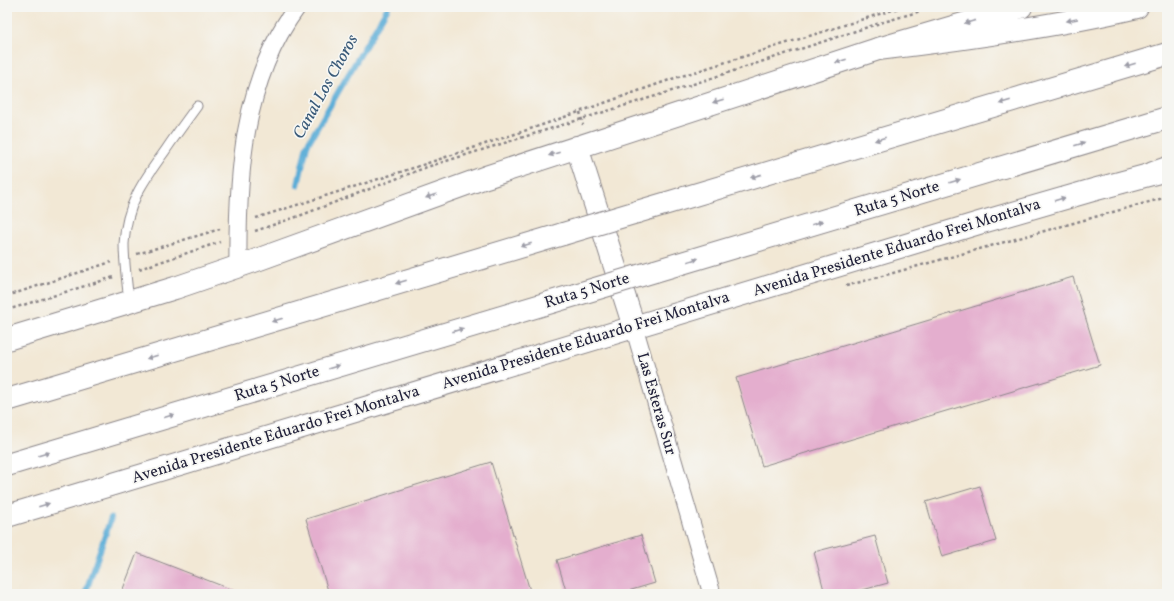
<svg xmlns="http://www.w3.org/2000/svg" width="1174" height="601" font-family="Vollkorn,serif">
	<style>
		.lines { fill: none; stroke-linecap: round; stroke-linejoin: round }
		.stream { stroke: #5cadd7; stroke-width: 6 }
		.building { fill: #e4aece }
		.service-casing { stroke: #8a8588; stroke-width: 11 }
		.minor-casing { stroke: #8a8588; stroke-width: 19 }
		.secondary-casing { stroke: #8a8588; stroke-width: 24 }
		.motorway-casing { stroke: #8a8588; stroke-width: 24 }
		.path { stroke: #8a8588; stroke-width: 2.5; stroke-dasharray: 3 3; stroke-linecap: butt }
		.service { stroke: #fff; stroke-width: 9 }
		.minor { stroke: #fff; stroke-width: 17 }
		.secondary { stroke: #fff; stroke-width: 22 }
		.motorway { stroke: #fff; stroke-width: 22 }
		.motorway-bridge-casing { stroke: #8a8588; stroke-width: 24; stroke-linecap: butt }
		.motorway-bridge { stroke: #fff; stroke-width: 22 }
		.oneway { fill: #9c9ca7 }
		.labels { text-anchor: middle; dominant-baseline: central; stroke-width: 3.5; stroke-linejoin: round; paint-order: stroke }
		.street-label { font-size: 16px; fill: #22223b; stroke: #f6f6f2 }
		.water-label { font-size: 17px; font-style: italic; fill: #395a79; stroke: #f6f6f2 }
	</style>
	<rect width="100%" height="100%" fill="#f6f6f2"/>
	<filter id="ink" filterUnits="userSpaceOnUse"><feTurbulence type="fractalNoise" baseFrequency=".025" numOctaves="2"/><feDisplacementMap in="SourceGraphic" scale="8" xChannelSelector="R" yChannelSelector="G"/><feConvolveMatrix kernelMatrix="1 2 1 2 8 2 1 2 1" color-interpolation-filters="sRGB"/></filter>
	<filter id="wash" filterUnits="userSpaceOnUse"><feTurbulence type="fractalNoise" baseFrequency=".012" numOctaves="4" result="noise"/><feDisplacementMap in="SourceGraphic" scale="16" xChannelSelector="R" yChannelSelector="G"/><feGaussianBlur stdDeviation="0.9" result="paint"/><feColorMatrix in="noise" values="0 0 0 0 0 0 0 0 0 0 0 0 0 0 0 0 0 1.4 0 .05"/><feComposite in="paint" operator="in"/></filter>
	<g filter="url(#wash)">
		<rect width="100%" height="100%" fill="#f2e8d5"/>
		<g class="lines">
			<g class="stream">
				<polyline points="298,185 307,145 388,7"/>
				<polyline points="85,594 111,518"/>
			</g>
		</g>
		<g id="blocks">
			<g class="building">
				<polygon points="1073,277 1100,365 762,466 736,378"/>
				<polygon points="491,462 531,594 329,594 306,519"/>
				<polygon points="980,486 996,541 942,557 926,502"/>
				<polygon points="641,535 655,583 618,594 567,594 557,560"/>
				<polygon points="875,536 888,583 848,594 825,594 814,552"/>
				<polygon points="137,553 243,594 121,594"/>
			</g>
		</g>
	</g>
	<g filter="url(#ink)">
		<use href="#blocks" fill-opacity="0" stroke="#8a8588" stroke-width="1"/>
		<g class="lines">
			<defs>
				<path id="service" d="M 129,302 C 127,282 124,263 124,244 C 126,205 143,181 165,151 C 175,136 186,121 197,106"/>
				<g id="minor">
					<path d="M 238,267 C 237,178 242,81 297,7"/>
					<polyline points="634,327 712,594"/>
				</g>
				<g id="secondary">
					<polyline points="577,147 634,327"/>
					<polyline points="7,339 175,288 254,261 486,177 878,49 1021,7"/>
					<polyline points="7,516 979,223 1093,190 1167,170"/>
				</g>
				<g id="motorway">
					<path d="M 878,49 C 965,39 1052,27 1137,7"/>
					<polyline points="1153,173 1167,168"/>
					<polyline points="637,212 1167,54"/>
					<polyline points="655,271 1167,118"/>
					<polyline points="7,400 563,234"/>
					<polyline points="7,465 575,295"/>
				</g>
			</defs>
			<use href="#service" class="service-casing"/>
			<use href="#minor" class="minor-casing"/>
			<use href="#secondary" class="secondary-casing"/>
			<use href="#motorway" class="motorway-casing"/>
			<g class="path">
				<polyline points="580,112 583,125"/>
				<polyline points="256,218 413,168 542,125 672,79 902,7"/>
				<polyline points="255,231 299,216 427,167 675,90 877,24 934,7"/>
				<polyline points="137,254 220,229"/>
				<polyline points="139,269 220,242"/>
				<polyline points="846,286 1167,197"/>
				<polyline points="7,296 111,262"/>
				<polyline points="7,310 114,277"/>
			</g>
			<use href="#service" class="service"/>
			<use href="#minor" class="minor"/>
			<use href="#secondary" class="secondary"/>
			<use href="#motorway" class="motorway"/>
			<defs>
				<g id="motorway-bridge">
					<polyline points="563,234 637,212"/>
					<polyline points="575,295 655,271"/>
				</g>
			</defs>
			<use href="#motorway-bridge" class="motorway-bridge-casing"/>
			<use href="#motorway-bridge" class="motorway-bridge"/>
		</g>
		<defs><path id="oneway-solid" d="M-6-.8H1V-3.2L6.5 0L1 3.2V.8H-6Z"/></defs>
		<g class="oneway">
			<use href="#oneway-solid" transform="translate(1072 20) rotate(169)"/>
			<use href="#oneway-solid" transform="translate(970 22) rotate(164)"/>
			<use href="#oneway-solid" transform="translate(841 61) rotate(162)"/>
			<use href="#oneway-solid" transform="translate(1130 65) rotate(163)"/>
			<use href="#oneway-solid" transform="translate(718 101) rotate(162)"/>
			<use href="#oneway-solid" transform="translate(1005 102) rotate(163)"/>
			<use href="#oneway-solid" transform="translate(880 139) rotate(163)"/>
			<use href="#oneway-solid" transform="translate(1080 144) rotate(-17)"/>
			<use href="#oneway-solid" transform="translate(554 154) rotate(162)"/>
			<use href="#oneway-solid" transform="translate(756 176) rotate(163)"/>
			<use href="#oneway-solid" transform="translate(955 181) rotate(-17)"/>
			<use href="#oneway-solid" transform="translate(431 196) rotate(160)"/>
			<use href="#oneway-solid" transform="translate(1060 199) rotate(-16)"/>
			<use href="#oneway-solid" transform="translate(817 223) rotate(-17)"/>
			<use href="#oneway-solid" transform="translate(526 245) rotate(163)"/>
			<use href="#oneway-solid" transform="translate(693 260) rotate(-17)"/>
			<use href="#oneway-solid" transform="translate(401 282) rotate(163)"/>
			<use href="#oneway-solid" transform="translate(277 320) rotate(163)"/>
			<use href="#oneway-solid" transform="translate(458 330) rotate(-17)"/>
			<use href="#oneway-solid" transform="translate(152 357) rotate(163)"/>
			<use href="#oneway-solid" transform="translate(334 367) rotate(-17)"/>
			<use href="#oneway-solid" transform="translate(169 416) rotate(-17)"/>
			<use href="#oneway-solid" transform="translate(44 454) rotate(-17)"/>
			<use href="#oneway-solid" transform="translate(44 505) rotate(-17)"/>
		</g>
	</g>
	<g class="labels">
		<g class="street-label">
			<text transform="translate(897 199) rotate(-17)">Ruta 5 Norte</text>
			<text transform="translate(897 248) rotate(-17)">Avenida Presidente Eduardo Frei Montalva</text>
			<text transform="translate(587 291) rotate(-17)">Ruta 5 Norte</text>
			<text transform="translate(586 341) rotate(-17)">Avenida Presidente Eduardo Frei Montalva</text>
			<text transform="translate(277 384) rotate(-17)">Ruta 5 Norte</text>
			<text transform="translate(656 404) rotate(74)">Las Esteras Sur</text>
			<text transform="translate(276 435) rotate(-17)">Avenida Presidente Eduardo Frei Montalva</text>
		</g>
		<g class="water-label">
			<text transform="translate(326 87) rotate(-61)">Canal Los Choros</text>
		</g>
	</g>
	<rect width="1174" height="601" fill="none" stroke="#f6f6f2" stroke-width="24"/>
</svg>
